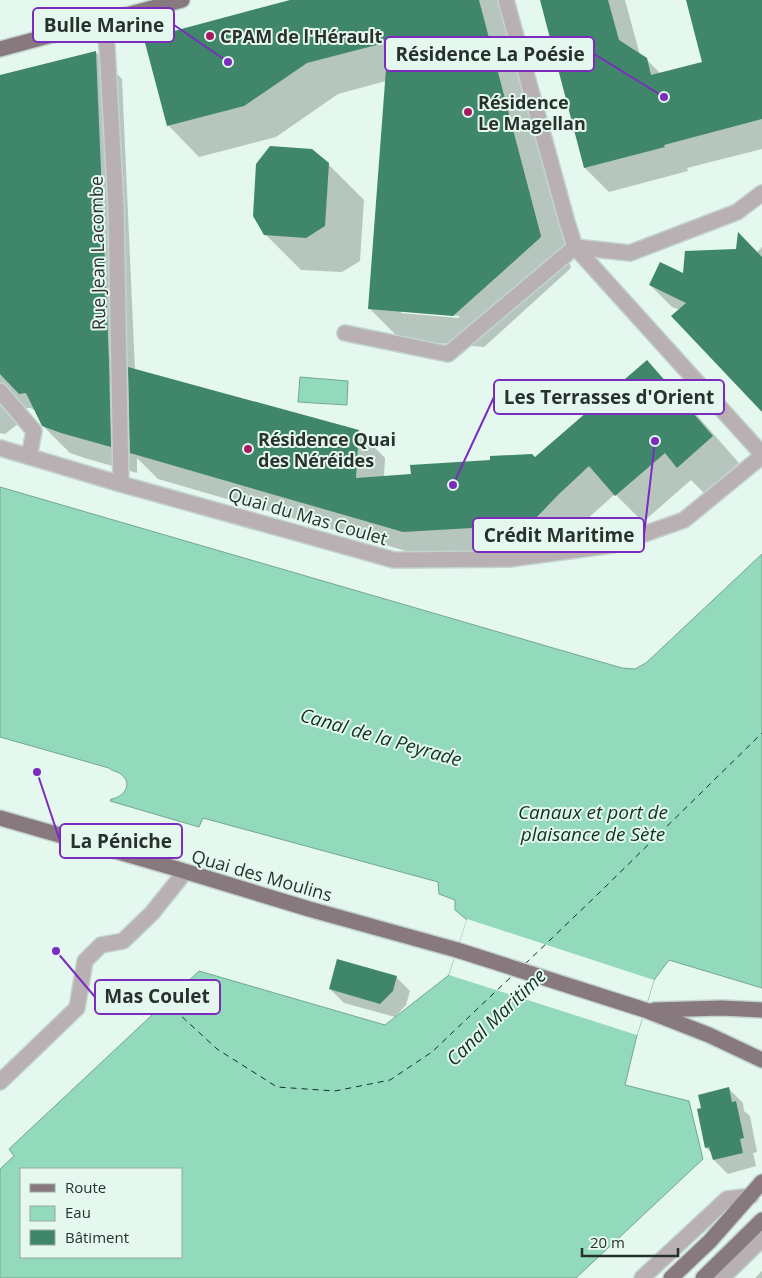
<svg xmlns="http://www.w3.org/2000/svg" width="762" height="1278" font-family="'Open Sans',sans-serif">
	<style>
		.water { fill: #93dabc; stroke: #73a791; fill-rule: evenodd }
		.pier { fill: #e4f8ef }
		.shadow { fill: #0003; fill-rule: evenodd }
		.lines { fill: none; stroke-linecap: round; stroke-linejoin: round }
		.ferry { stroke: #103124; stroke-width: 1; stroke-dasharray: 6 5; stroke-linecap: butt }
		.building { fill: #40866b }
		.minor-casing { stroke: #c2d4cc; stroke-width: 18 }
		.major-casing { stroke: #c2d4cc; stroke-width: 18 }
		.minor { stroke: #b9b0b3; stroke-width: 15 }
		.major { stroke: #88797e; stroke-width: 15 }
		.poi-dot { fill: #a51c64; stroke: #e4f8ef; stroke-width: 2 }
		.labels { text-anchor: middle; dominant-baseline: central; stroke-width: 4; stroke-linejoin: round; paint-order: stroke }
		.poi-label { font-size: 18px; font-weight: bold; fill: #29312d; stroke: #e4f8ef; text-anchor: start }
		.street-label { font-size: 18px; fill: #29312d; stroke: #e4f8ef }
		.water-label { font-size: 19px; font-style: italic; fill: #103124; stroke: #e4f8ef }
		.leader { fill: none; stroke: #7b2cbf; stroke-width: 2 }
		.callout-dot { fill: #7b2cbf; stroke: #e4f8ef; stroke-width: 2 }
		.callout { fill: #e4f8ef; stroke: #7b2cbf; stroke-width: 2 }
		.callout-label { font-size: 19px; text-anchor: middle; font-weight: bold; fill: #29312d }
	</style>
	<rect width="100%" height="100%" fill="#e4f8ef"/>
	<g class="water">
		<polygon points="300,377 348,381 347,405 298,402"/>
		<path d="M 0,487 L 622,668 L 635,669 L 646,663 L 762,554 L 762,988 L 669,960 L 654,980 L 637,1035 L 625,1085 L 689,1101 L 703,1159 L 576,1278 L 0,1278 L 0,1169 L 14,1156 L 9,1149 L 199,971 L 385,1025 L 449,975 L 467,920 L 455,910 L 455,900 L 439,894 L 438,882 L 203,818 L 199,827 L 110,801 L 111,799 C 122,798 133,786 123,776 C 119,771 113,772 109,768 L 0,737 ZM 21,1169 L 181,1169 L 181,1257 L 21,1257 Z"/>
	</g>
	<polygon class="pier" points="467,919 654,980 637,1035 449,975"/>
	<g class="shadow">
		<path d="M 296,0 L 502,0 L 571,268 L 484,347 L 401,340 L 369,308 L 386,81 L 338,94 L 276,137 L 199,157 L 168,125 ZM 401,311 L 459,316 L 459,318 L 401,313 Z"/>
		<polygon points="541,0 625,0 640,55 646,59 661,74 704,63 687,0 762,0 762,149 687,168 688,171 609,192 585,168"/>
		<polygon points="96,52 122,79 135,370 358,431 385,458 384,477 412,475 536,458 647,362 673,388 739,463 704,493 691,480 643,522 615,494 585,521 561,546 534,552 430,558 158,479 137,458 137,473 88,459 70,453 43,426 35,409 34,410 31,408 26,408 21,410 18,424 5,434 0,433 0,77"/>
		<polygon points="328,164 364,200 360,261 342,272 301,270 265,234"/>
		<polygon points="762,247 762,410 680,310 672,307 650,285 757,252"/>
		<polygon points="396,977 410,991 406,1005 395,1017 344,1003 330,989"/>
		<polygon points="729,1089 743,1103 744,1111 750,1116 757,1152 753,1153 756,1166 728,1174 714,1160 712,1153 706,1148 702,1109"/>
		<polygon points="762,1271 762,1278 755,1278"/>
	</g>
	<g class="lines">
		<g class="ferry">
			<polyline points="525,964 598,894 762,733"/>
			<polyline points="166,1002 217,1049 277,1087 335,1091 390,1080 432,1052 513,975"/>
		</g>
	</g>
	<g class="building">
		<polygon points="290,0 479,0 541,236 540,238 453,316 368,309 388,42 307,63 244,106 167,126 144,39"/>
		<polygon points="540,0 608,0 619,40 647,58 651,75 702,62 686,0 762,0 762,119 664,145 665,147 584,168"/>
		<polygon points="96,51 109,361 111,447 61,433 42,426 26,393 19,394 0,374 0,75"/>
		<polygon points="270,146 312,149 329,163 325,226 306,238 264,235 253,216 256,164"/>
		<polygon points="738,232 762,257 762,412 671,316 686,303 649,285 660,262 683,273 685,251 736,249"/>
		<polygon points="647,360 713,436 677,468 665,453 615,496 589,466 559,494 534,520 507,526 403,532 130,453 128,367 359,430 356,478 411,474 410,465 490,460 490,456 532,454 535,457"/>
		<polygon points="337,959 397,976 393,991 380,1004 329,989"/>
		<polygon points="729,1087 732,1102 736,1101 744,1138 740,1139 743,1153 713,1160 709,1147 705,1148 697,1109 701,1108 698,1095"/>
	</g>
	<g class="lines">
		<defs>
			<g id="minor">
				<polyline points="506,0 567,222 575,247 762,454"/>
				<polyline points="103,21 107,47 116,207 121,484"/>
				<polyline points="345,333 448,354 575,247 630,253 737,212 762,193"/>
				<polyline points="0,391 34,431 29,457"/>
				<polyline points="0,448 121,484 394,560 509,559 613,545 684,520 762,456"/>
				<polyline points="0,1082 77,1008 85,961 101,945 123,941 152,913 185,872"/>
				<polyline points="642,1278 727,1199 751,1196"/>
				<polyline points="722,1278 762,1239"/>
			</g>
			<g id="major">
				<polyline points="0,49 182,0"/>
				<polyline points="0,818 164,865 309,909 457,950 645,1010 709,1035 762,1060"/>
				<polyline points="654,1010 722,1008 762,1010"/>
				<polyline points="671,1278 710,1241 762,1182"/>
				<polyline points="703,1278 762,1220"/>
			</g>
		</defs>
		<use href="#minor" class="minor-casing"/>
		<use href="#major" class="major-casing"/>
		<use href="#minor" class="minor"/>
		<use href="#major" class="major"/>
	</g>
	<g class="poi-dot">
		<circle cx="210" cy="36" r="5"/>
		<circle cx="468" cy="112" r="5"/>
		<circle cx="248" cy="449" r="5"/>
	</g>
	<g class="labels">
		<g class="poi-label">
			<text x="220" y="36">CPAM de l'Hérault</text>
			<text x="478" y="102">Résidence<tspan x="478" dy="21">Le Magellan</tspan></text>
			<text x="258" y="439">Résidence Quai<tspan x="258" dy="21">des Néréides</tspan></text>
		</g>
		<g class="street-label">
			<text transform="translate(97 253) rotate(-91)">Rue Jean Lacombe</text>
			<text transform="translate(308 516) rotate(16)">Quai du Mas Coulet</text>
			<text transform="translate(262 875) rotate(16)">Quai des Moulins</text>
		</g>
		<g class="water-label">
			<text transform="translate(381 737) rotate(16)">Canal de la Peyrade</text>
			<text x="593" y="812">Canaux et port de<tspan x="593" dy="22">plaisance de Sète</tspan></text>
			<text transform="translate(496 1017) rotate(-44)">Canal Maritime</text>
		</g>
	</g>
	<path class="leader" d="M228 62L174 25M664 97L594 54M453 485L494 397M655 441L644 535M37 772L60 841M56 951L95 997"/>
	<g class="callout-dot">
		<circle cx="228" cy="62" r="5"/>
		<circle cx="664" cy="97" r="5"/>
		<circle cx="453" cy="485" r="5"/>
		<circle cx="655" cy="441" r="5"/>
		<circle cx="37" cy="772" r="5"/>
		<circle cx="56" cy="951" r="5"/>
	</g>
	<g class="callout">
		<rect x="33" y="8" width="141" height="34" rx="5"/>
		<rect x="385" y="37" width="209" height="34" rx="5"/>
		<rect x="494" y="380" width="230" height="34" rx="5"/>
		<rect x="473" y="518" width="171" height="34" rx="5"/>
		<rect x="60" y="824" width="122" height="34" rx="5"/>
		<rect x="95" y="980" width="125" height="34" rx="5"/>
	</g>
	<g class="callout-label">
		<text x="104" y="32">Bulle Marine</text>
		<text x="490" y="61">Résidence La Poésie</text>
		<text x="609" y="404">Les Terrasses d'Orient</text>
		<text x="559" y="542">Crédit Maritime</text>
		<text x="121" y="848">La Péniche</text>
		<text x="157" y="1003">Mas Coulet</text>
	</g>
	<rect x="20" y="1168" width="162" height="90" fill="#e4f8ef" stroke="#99a8a1"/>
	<rect x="30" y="1184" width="25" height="8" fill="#88797e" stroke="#99a8a1"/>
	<text x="65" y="1193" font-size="15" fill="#29312d">Route</text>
	<rect x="30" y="1206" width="25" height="15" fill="#93dabc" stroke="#99a8a1"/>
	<text x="65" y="1218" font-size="15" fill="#29312d">Eau</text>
	<rect x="30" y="1230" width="25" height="15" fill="#40866b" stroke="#99a8a1"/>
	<text x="65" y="1243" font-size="15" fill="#29312d">Bâtiment</text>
	<path d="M582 1248v8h96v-8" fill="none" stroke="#29312d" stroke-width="2.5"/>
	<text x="590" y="1248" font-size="15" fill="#29312d" stroke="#e4f8ef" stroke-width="4" paint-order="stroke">20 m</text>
</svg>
